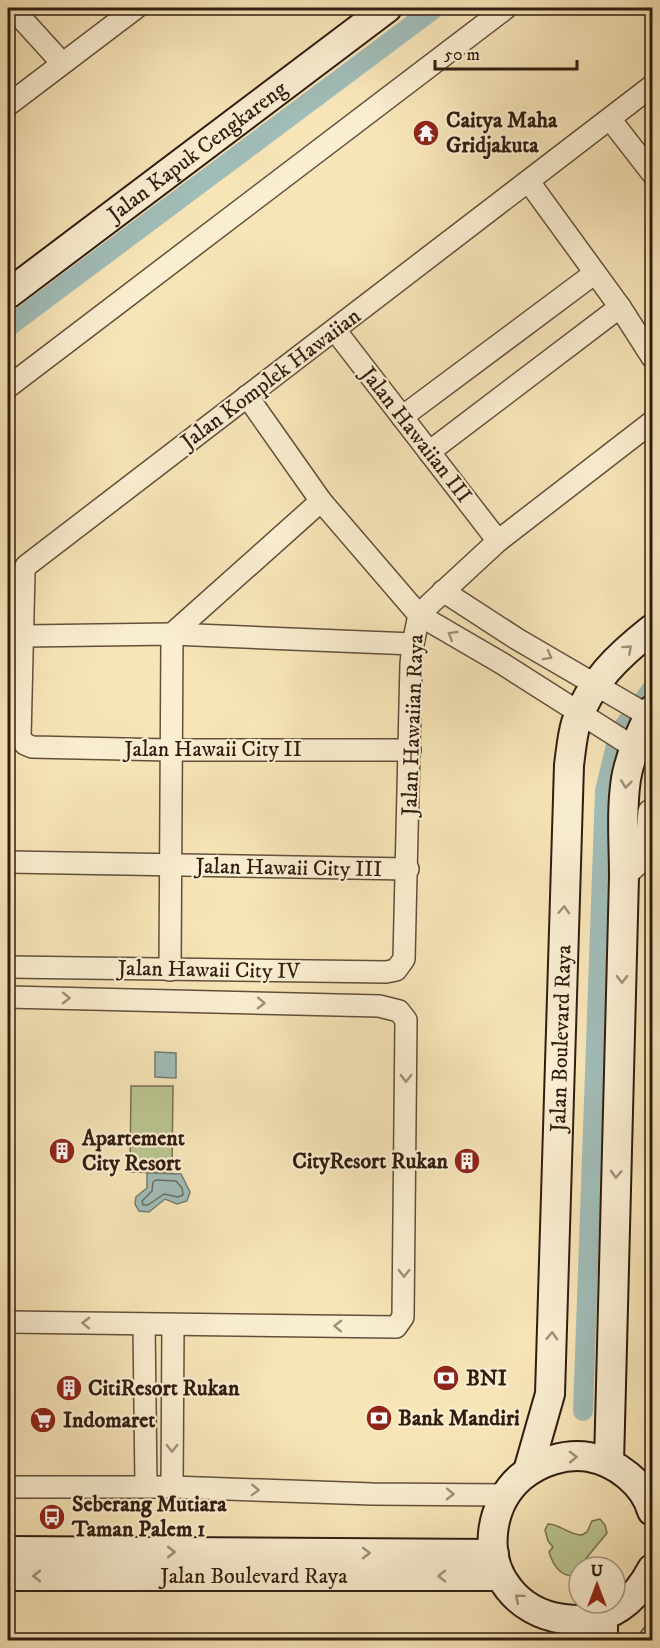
<svg xmlns="http://www.w3.org/2000/svg" width="660" height="1648" font-family="'IM FELL DW Pica',serif">
	<style>
		.green { fill: #bac590; stroke: #757150; stroke-width: 1.5 }
		.water { fill: #a1bdb8; stroke: #747d75; stroke-width: 1.5 }
		.lines { fill: none; stroke-linecap: round; stroke-linejoin: round }
		.shore { stroke: #686d64; stroke-width: 1.5 }
		.canal { stroke: #a1bdb8; stroke-width: 20 }
		.street-casing { stroke: #624f3a; stroke-width: 24 }
		.secondary-casing { stroke: #301d10; stroke-width: 32 }
		.street { stroke: #faeed1; stroke-width: 21 }
		.secondary { stroke: #faeed1; stroke-width: 28 }
		.oneway { stroke: #9f907a }
		.labels { text-anchor: middle; dominant-baseline: central; stroke-width: 4.5; stroke-linejoin: round; paint-order: stroke }
		.poi-label { font-size: 22px; font-weight: bold; fill: #301d10; stroke: #faeed1; text-anchor: start }
		.street-label { font-size: 22px; fill: #301d10; stroke: #faeed1 }
	</style>
	<rect width="100%" height="100%" fill="#f7e5b8"/>
	<filter id="stains"><feTurbulence type="fractalNoise" baseFrequency=".00333" numOctaves="4"/><feColorMatrix values="0 0 0 0 .2 0 0 0 0 .09 0 0 0 0 .02 0 0 0 .5 -.17"/></filter>
	<radialGradient id="worn" r=".72"><stop offset=".6" stop-color="#630" stop-opacity="0"/><stop offset="1" stop-color="#630" stop-opacity=".3"/></radialGradient>
	<g class="green">
		<polygon points="131,1086 173,1086 172,1173 130,1172"/>
		<path d="M 600,1519 L 605,1525 L 607,1533 L 579,1567 L 579,1576 C 562,1578 554,1568 549,1552 L 553,1547 L 548,1541 L 545,1530 L 548,1524 C 560,1524 569,1535 582,1535 L 587,1532 L 592,1521 Z"/>
	</g>
	<g class="water">
		<polygon points="155,1052 176,1053 176,1078 155,1077"/>
		<polygon points="147,1173 181,1174 190,1192 187,1201 177,1204 165,1199 149,1212 139,1211 135,1204 136,1197 147,1188"/>
	</g>
	<g class="lines">
		<polygon class="shore" points="156,1180 176,1181 182,1188 183,1195 178,1197 164,1194 148,1205 143,1205 142,1201 152,1191 153,1182"/>
		<g class="canal">
			<polyline points="8,327 435,8"/>
			<polyline points="583,1411 605,791 619,733 652,689"/>
		</g>
		<defs>
			<g id="street">
				<polyline points="12,8 62,63"/>
				<polyline points="8,105 136,8"/>
				<polyline points="610,119 652,173"/>
				<polyline points="529,182 620,307 652,357"/>
				<polyline points="335,330 498,541"/>
				<polyline points="8,387 506,8"/>
				<polyline points="247,396 321,501 419,615 503,664 635,748"/>
				<polyline points="402,417 595,273"/>
				<polyline points="429,452 620,307"/>
				<polyline points="443,591 517,639 649,716"/>
				<polyline points="24,636 172,634 413,644"/>
				<polyline points="410,750 170,750 32,747 25,744 20,738 24,572 26,566 652,86"/>
				<polyline points="8,862 408,869"/>
				<polyline points="624,877 645,858 649,811"/>
				<polyline points="8,967 386,972 396,970 404,959 411,664 413,644 419,615 431,603 498,541 652,422"/>
				<polyline points="170,970 172,634 321,501"/>
				<polyline points="8,997 379,1006 399,1011 406,1020 403,1317 396,1327 8,1322"/>
				<polyline points="144,1324 146,1486"/>
				<polyline points="8,1487 172,1487 372,1494 505,1495"/>
				<polyline points="172,1487 173,1325"/>
				<polyline points="649,1640 652,1636"/>
			</g>
			<g id="secondary">
				<path id="s1" d="M 8,294 L 387,8"/>
				<path d="M 609,1463 L 624,877 C 624,845 621,811 626,779 C 630,755 641,731 652,710"/>
				<path id="s2" d="M 528,1471 L 550,1394 L 569,765 C 571,751 572,736 576,723 C 590,682 619,655 652,629"/>
				<path d="M 652,1511 C 644,1483 616,1462 589,1457 C 565,1453 539,1462 521,1477 C 490,1504 482,1556 509,1589 C 534,1621 586,1630 620,1607 C 635,1597 644,1584 652,1569"/>
				<polyline points="8,1551 494,1554"/>
				<path id="s3" d="M 8,1576 L 500,1576"/>
				<polyline points="603,1640 603,1616"/>
			</g>
		</defs>
		<use href="#street" class="street-casing"/>
		<use href="#secondary" class="secondary-casing"/>
		<use href="#street" class="street"/>
		<use href="#secondary" class="secondary"/>
	</g>
	<defs><path id="oneway-chevron" d="M-2-3.5L2.5 0L-2 3.5" fill="none" stroke-width="1.6" stroke-linecap="round" stroke-linejoin="round" transform="scale(1.5)"/></defs>
	<g class="oneway">
		<use href="#oneway-chevron" transform="translate(452 635) rotate(-149)"/>
		<use href="#oneway-chevron" transform="translate(628 649) rotate(-42)"/>
		<use href="#oneway-chevron" transform="translate(548 656) rotate(29)"/>
		<use href="#oneway-chevron" transform="translate(626 784) rotate(97)"/>
		<use href="#oneway-chevron" transform="translate(564 910) rotate(-88)"/>
		<use href="#oneway-chevron" transform="translate(622 979) rotate(91)"/>
		<use href="#oneway-chevron" transform="translate(66 998) rotate(1)"/>
		<use href="#oneway-chevron" transform="translate(261 1003) rotate(1)"/>
		<use href="#oneway-chevron" transform="translate(406 1078) rotate(90)"/>
		<use href="#oneway-chevron" transform="translate(616 1174) rotate(92)"/>
		<use href="#oneway-chevron" transform="translate(404 1273) rotate(91)"/>
		<use href="#oneway-chevron" transform="translate(86 1323) rotate(-179)"/>
		<use href="#oneway-chevron" transform="translate(338 1326) rotate(-179)"/>
		<use href="#oneway-chevron" transform="translate(552 1336) rotate(-88)"/>
		<use href="#oneway-chevron" transform="translate(172 1448) rotate(90)"/>
		<use href="#oneway-chevron" transform="translate(573 1457) rotate(-1)"/>
		<use href="#oneway-chevron" transform="translate(255 1490) rotate(2)"/>
		<use href="#oneway-chevron" transform="translate(450 1494) rotate(1)"/>
		<use href="#oneway-chevron" transform="translate(171 1552)"/>
		<use href="#oneway-chevron" transform="translate(366 1553)"/>
		<use href="#oneway-chevron" transform="translate(37 1576) rotate(180)"/>
		<use href="#oneway-chevron" transform="translate(442 1576) rotate(180)"/>
		<use href="#oneway-chevron" transform="translate(519 1598) rotate(-140)"/>
	</g>
	<defs>
		<symbol id="temple-disc" viewBox="-11 -11 22 22"><circle r="9.5" fill="#8f2418" stroke="#faeed1"/><path d="M0-6L5-2H3V0L6.5 2.5H4V6H1.5V3h-3V6H-4V2.5H-6.5L-3 0V-2H-5Z" fill="#fff"/></symbol>
		<symbol id="building-disc" viewBox="-11 -11 22 22"><circle r="9.5" fill="#8f2418" stroke="#faeed1"/><path d="M-4-6H4V6H1V3H-1V6H-4ZM-2.5-4.3h1.7v1.8h-1.7ZM.8-4.3h1.7v1.8H.8ZM-2.5-1h1.7V.8h-1.7ZM.8-1h1.7V.8H.8Z" fill="#fff"/></symbol>
		<symbol id="bank-disc" viewBox="-11 -11 22 22"><circle r="9.5" fill="#8f2418" stroke="#faeed1"/><path d="M-6-4H6V4H-6ZM0-2.3a2.3 2.3 0 1 0 0 4.6a2.3 2.3 0 1 0 0-4.6Z" fill="#fff"/></symbol>
		<symbol id="supermarket-disc" viewBox="-11 -11 22 22"><circle r="9.5" fill="#8f2418" stroke="#faeed1"/><path d="M-6-5.5h2.5l.6 2H6L4.5 2H-2.5L-4.4-4H-6ZM-1.5 3.2a1.3 1.3 0 1 0 .1 0ZM3 3.2a1.3 1.3 0 1 0 .1 0Z" fill="#fff"/></symbol>
		<symbol id="bus-disc" viewBox="-11 -11 22 22"><circle r="9.5" fill="#8f2418" stroke="#faeed1"/><path d="M-5-6H5V4H4V6H2V4H-2V6H-4V4H-5ZM-3.5-4V0h7V-4ZM-3.5 1.2v1.5H-2V1.2ZM2 1.2v1.5H3.5V1.2Z" fill="#fff"/></symbol>
	</defs>
	<g fill-rule="evenodd">
		<use href="#temple-disc" x="411" y="118" width="30" height="30"/>
		<use href="#building-disc" x="47" y="1136" width="30" height="30"/>
		<use href="#building-disc" x="452" y="1146" width="30" height="30"/>
		<use href="#bank-disc" x="431" y="1363" width="30" height="30"/>
		<use href="#building-disc" x="54" y="1373" width="30" height="30"/>
		<use href="#bank-disc" x="364" y="1403" width="30" height="30"/>
		<use href="#supermarket-disc" x="28" y="1405" width="30" height="30"/>
		<use href="#bus-disc" x="37" y="1502" width="30" height="30"/>
	</g>
	<g class="labels">
		<g class="poi-label">
			<text x="446" y="120">Caitya Maha<tspan x="446" dy="25">Gridjakuta</tspan></text>
			<text x="82" y="1138">Apartement<tspan x="82" dy="25">City Resort</tspan></text>
			<text x="448" y="1161" text-anchor="end">CityResort Rukan</text>
			<text x="466" y="1378">BNI</text>
			<text x="88" y="1388">CitiResort Rukan</text>
			<text x="398" y="1418">Bank Mandiri</text>
			<text x="63" y="1420">Indomaret</text>
			<text x="72" y="1504">Seberang Mutiara<tspan x="72" dy="25">Taman Palem 1</tspan></text>
		</g>
		<g class="street-label">
			<text stroke="none"><textPath href="#s1" startOffset="237">Jalan Kapuk Cengkareng</textPath></text>
			<text transform="translate(271 379) rotate(-37)">Jalan Komplek Hawaiian</text>
			<text transform="translate(416 435) rotate(52)">Jalan Hawaiian III</text>
			<text transform="translate(413 725) rotate(-88)">Jalan Hawaiian Raya</text>
			<text x="213" y="749">Jalan Hawaii City II</text>
			<text transform="translate(289 868) rotate(1)">Jalan Hawaii City III</text>
			<text transform="translate(209 970) rotate(1)">Jalan Hawaii City IV</text>
			<text stroke="none"><textPath href="#s2" startOffset="436">Jalan Boulevard Raya</textPath></text>
			<text stroke="none"><textPath href="#s3" startOffset="246">Jalan Boulevard Raya</textPath></text>
		</g>
	</g>
	<rect width="660" height="1648" fill="none" stroke="#f7e5b8" stroke-width="30"/>
	<rect x="9" y="9" width="642" height="1630" fill="none" stroke="#301d10" stroke-width="3"/>
	<rect x="15" y="15" width="630" height="1618" fill="none" stroke="#301d10" stroke-width="1.5"/>
	<g transform="translate(597 1585)"><circle r="28" fill="#faeed1" stroke="#a99a84" stroke-width="1.5"/>
	<path d="M0-4.5L10 22L0 15L-10 22Z" fill="#8f2418"/>
	<text y="-9" font-size="16" font-weight="bold" text-anchor="middle" fill="#301d10">U</text>
	</g>
	<path d="M435 60v9h142v-9" fill="none" stroke="#301d10" stroke-width="3"/>
	<text x="444" y="60" font-size="18" fill="#301d10" stroke="#faeed1" stroke-width="4.5" paint-order="stroke">50 m</text>
	<rect width="100%" height="100%" filter="url(#stains)"/>
	<rect width="100%" height="100%" fill="url(#worn)"/>
</svg>
